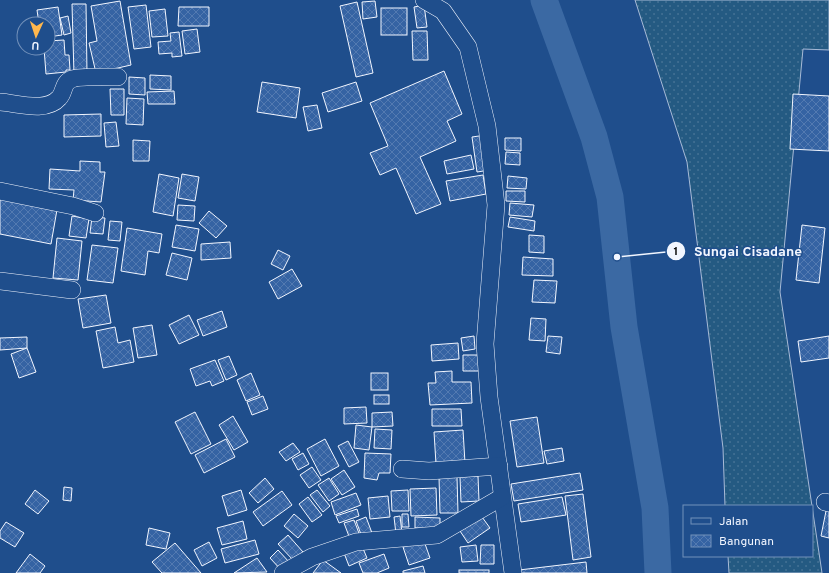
<svg xmlns="http://www.w3.org/2000/svg" width="829" height="573" font-family="Overpass,sans-serif">
	<style>
		.grass { fill: url(#grass-dots); stroke: #a8bbd7 }
		.lines { fill: none; stroke-linecap: round; stroke-linejoin: round }
		.river { stroke: #3b69a3; stroke-width: 27 }
		.building { fill: url(#building-cross-hatch); stroke: #f2f6ff }
		.minor-casing { stroke: #f2f6ff; stroke-width: 18 }
		.minor { stroke: #1f4e8c; stroke-width: 17 }
		.leader { fill: none; stroke: #f2f6ff; stroke-width: 1.5 }
		.callout-dot { fill: #f2f6ff; stroke: #1f4e8c; stroke-width: 1.5 }
		.mark-label { font-size: 12px; text-anchor: middle; font-weight: bold; fill: #111 }
		.callout-label { font-size: 14px; text-anchor: middle; font-weight: bold; fill: #f2f6ff; stroke: #1f4e8c; stroke-width: 3; stroke-linejoin: round; paint-order: stroke }
	</style>
	<defs>
		<pattern id="grass-dots" width="8" height="8" patternUnits="userSpaceOnUse"><rect width="8" height="8" fill="#245a82"/><path d="M2 2h.1M6 6h.1" fill="none" stroke="#447295" stroke-width="1.8" stroke-linecap="round"/></pattern>
		<pattern id="building-cross-hatch" width="8" height="8" patternUnits="userSpaceOnUse"><rect width="8" height="8" fill="#3563a3"/><path d="M0 0l8 8M0 8l8-8" fill="none" stroke="#537ab1"/></pattern>
	</defs>
	<rect width="100%" height="100%" fill="#1f4e8c"/>
	<polygon class="grass" points="635,0 829,0 829,50 803,49 780,292 822,573 729,573 728,556 812,556 812,506 725,506 723,448 687,162"/>
	<g class="lines">
		<polyline class="river" points="544,0 594,137 610,197 624,327 655,508 658,573"/>
	</g>
	<g class="building">
		<polygon points="120,1 131,65 96,73 89,43 97,41 91,6"/>
		<polygon points="375,1 377,17 363,19 362,2"/>
		<polygon points="357,2 373,73 356,77 340,6"/>
		<polygon points="72,4 86,4 87,74 74,75"/>
		<polygon points="146,5 151,47 134,49 128,7"/>
		<polygon points="424,5 427,27 417,28 414,7"/>
		<polygon points="58,7 62,35 48,37 48,24 39,24 37,10"/>
		<polygon points="179,7 209,7 209,26 178,26"/>
		<rect x="381" y="8" width="26" height="27"/>
		<polygon points="165,9 168,36 152,37 149,11"/>
		<polygon points="68,16 71,33 64,35 60,18"/>
		<polygon points="197,29 200,52 185,54 182,31"/>
		<polygon points="412,31 427,31 428,60 413,60"/>
		<polygon points="179,32 182,56 172,57 172,53 159,54 158,42 171,41 170,33"/>
		<polygon points="64,40 65,55 69,55 70,70 66,70 66,72 46,74 44,48 48,48 48,41"/>
		<polygon points="444,71 462,114 447,121 456,141 420,157 441,204 416,214 396,168 380,175 370,153 388,146 370,103"/>
		<polygon points="150,75 171,76 171,90 150,89"/>
		<polygon points="129,77 145,78 145,95 129,94"/>
		<polygon points="262,82 300,88 296,118 257,112"/>
		<polygon points="356,82 362,101 328,112 322,93"/>
		<polygon points="110,89 124,89 124,115 111,115"/>
		<polygon points="174,91 175,104 148,104 147,92"/>
		<polygon points="793,94 829,96 829,151 790,149"/>
		<polygon points="127,98 144,99 143,125 126,124"/>
		<polygon points="317,105 322,128 308,131 303,107"/>
		<polygon points="101,114 101,136 64,137 64,115"/>
		<polygon points="116,122 119,146 106,147 104,123"/>
		<polygon points="486,135 490,170 477,172 472,137"/>
		<polygon points="505,138 521,138 521,151 505,150"/>
		<polygon points="133,140 150,141 149,161 133,161"/>
		<polygon points="506,152 520,153 520,165 505,164"/>
		<polygon points="471,155 474,169 447,174 444,161"/>
		<polygon points="80,161 100,162 100,172 105,172 101,202 73,200 74,190 49,189 50,169 80,171"/>
		<polygon points="159,174 179,178 173,216 153,212"/>
		<polygon points="182,174 199,177 195,201 178,198"/>
		<polygon points="483,175 486,194 450,201 446,181"/>
		<polygon points="508,176 527,178 526,189 507,188"/>
		<polygon points="506,191 525,191 525,202 506,201"/>
		<polygon points="0,194 58,204 51,244 0,234"/>
		<polygon points="510,203 534,205 532,217 509,215"/>
		<polygon points="178,205 195,206 194,221 177,220"/>
		<polygon points="209,211 227,226 216,238 199,223"/>
		<polygon points="72,216 89,219 86,238 69,236"/>
		<polygon points="92,217 105,218 103,234 90,233"/>
		<polygon points="510,217 535,221 534,231 508,227"/>
		<polygon points="110,221 122,222 120,241 108,240"/>
		<polygon points="176,225 199,229 195,251 172,247"/>
		<polygon points="802,225 825,228 819,283 796,280"/>
		<polygon points="127,228 162,234 159,253 148,251 145,275 121,271"/>
		<polygon points="529,235 544,236 544,253 529,252"/>
		<polygon points="57,238 82,241 78,280 53,278"/>
		<polygon points="230,242 231,258 201,260 201,244"/>
		<polygon points="92,245 118,248 113,283 87,280"/>
		<polygon points="278,250 290,256 283,270 271,264"/>
		<polygon points="172,253 192,258 187,280 166,275"/>
		<polygon points="523,257 553,259 553,276 522,275"/>
		<polygon points="292,269 302,286 278,299 269,282"/>
		<polygon points="534,280 557,281 555,303 532,302"/>
		<polygon points="106,295 111,323 83,328 78,299"/>
		<polygon points="222,311 227,327 203,336 197,320"/>
		<polygon points="189,315 199,335 179,344 169,325"/>
		<polygon points="531,318 546,319 545,341 529,340"/>
		<polygon points="152,325 157,355 138,358 133,328"/>
		<polygon points="115,327 118,343 130,340 134,362 103,368 96,331"/>
		<polygon points="474,336 475,349 463,351 461,338"/>
		<polygon points="548,336 562,337 560,354 546,352"/>
		<polygon points="829,336 829,358 801,362 798,341"/>
		<polygon points="27,337 27,348 0,350 0,338"/>
		<polygon points="458,343 459,359 432,361 431,345"/>
		<polygon points="27,348 36,372 19,378 11,354"/>
		<polygon points="463,355 480,355 479,371 463,371"/>
		<polygon points="229,356 237,375 226,380 218,360"/>
		<polygon points="215,360 224,381 212,386 210,381 196,386 190,369"/>
		<polygon points="452,371 452,382 471,382 472,403 430,405 428,383 436,383 435,372"/>
		<polygon points="251,373 260,395 246,401 237,380"/>
		<rect x="371" y="373" width="17" height="17"/>
		<rect x="374" y="395" width="15" height="9"/>
		<polygon points="263,396 268,409 252,415 247,402"/>
		<polygon points="366,407 367,423 344,424 344,408"/>
		<polygon points="432,409 461,409 462,426 432,426"/>
		<polygon points="195,412 211,444 191,454 175,422"/>
		<polygon points="392,412 393,426 372,427 372,413"/>
		<polygon points="233,416 248,442 234,450 219,425"/>
		<polygon points="537,417 544,463 517,467 510,421"/>
		<polygon points="356,425 372,427 369,450 354,448"/>
		<polygon points="375,429 392,430 391,449 374,448"/>
		<polygon points="463,430 465,463 436,464 434,432"/>
		<polygon points="226,439 235,457 204,473 195,455"/>
		<polygon points="325,439 339,466 321,476 307,449"/>
		<polygon points="348,441 359,462 349,467 338,446"/>
		<polygon points="293,443 300,452 286,461 279,452"/>
		<polygon points="562,448 564,461 547,464 544,451"/>
		<polygon points="303,453 309,464 298,470 292,459"/>
		<polygon points="365,453 391,454 390,473 379,473 377,480 364,478"/>
		<polygon points="312,467 321,480 309,488 300,475"/>
		<polygon points="344,470 355,487 342,495 331,479"/>
		<polygon points="580,473 583,490 514,501 511,484"/>
		<polygon points="478,476 479,501 461,502 460,477"/>
		<polygon points="439,477 457,477 458,513 440,513"/>
		<polygon points="265,478 274,489 258,503 249,493"/>
		<polygon points="329,478 339,494 329,501 318,485"/>
		<polygon points="64,487 72,488 71,501 63,500"/>
		<polygon points="436,488 437,515 411,516 410,489"/>
		<polygon points="35,490 49,501 38,514 25,504"/>
		<polygon points="241,490 247,510 228,516 222,496"/>
		<polygon points="317,490 330,506 323,512 310,495"/>
		<polygon points="408,490 409,511 392,511 391,491"/>
		<polygon points="282,491 292,505 263,526 253,512"/>
		<polygon points="356,493 361,505 335,515 331,502"/>
		<polygon points="583,494 591,557 573,560 565,496"/>
		<polygon points="388,496 390,517 370,519 368,498"/>
		<polygon points="308,497 322,515 312,522 299,504"/>
		<polygon points="562,497 566,515 521,522 518,504"/>
		<polygon points="827,506 829,507 829,538 821,536"/>
		<polygon points="357,509 359,516 339,523 336,516"/>
		<polygon points="294,514 308,526 298,538 284,526"/>
		<polygon points="402,514 408,514 409,527 402,527"/>
		<polygon points="400,516 402,533 396,534 394,517"/>
		<polygon points="366,517 372,533 362,537 356,521"/>
		<polygon points="415,517 440,518 440,529 415,528"/>
		<polygon points="482,517 490,528 468,543 460,531"/>
		<polygon points="354,520 360,536 350,539 344,523"/>
		<polygon points="243,521 247,539 222,545 217,528"/>
		<polygon points="6,522 24,533 15,547 0,538 0,531"/>
		<polygon points="149,528 170,533 166,549 146,545"/>
		<polygon points="288,535 303,552 293,560 278,544"/>
		<polygon points="255,540 259,554 225,563 221,549"/>
		<polygon points="424,541 430,558 409,565 403,547"/>
		<polygon points="209,542 217,558 202,566 194,550"/>
		<polygon points="175,543 201,573 162,573 152,562"/>
		<polygon points="476,545 478,561 462,562 460,547"/>
		<polygon points="481,545 494,545 494,564 480,564"/>
		<polygon points="362,546 367,558 349,566 344,553"/>
		<polygon points="278,550 290,563 282,571 270,558"/>
		<polygon points="30,554 45,566 40,573 16,573"/>
		<polygon points="384,554 389,568 377,573 363,573 359,563"/>
		<polygon points="257,558 267,572 234,573"/>
		<polygon points="323,560 341,573 313,573"/>
		<polygon points="586,562 587,573 520,573 519,570"/>
		<polygon points="423,566 425,573 403,573 403,571"/>
		<rect x="459" y="570" width="30" height="3"/>
	</g>
	<g class="lines">
		<defs>
			<g id="minor">
				<polyline points="424,0 443,11 468,47 487,126 496,205 485,344 489,397 513,573"/>
				<path d="M 0,102 C 17,103 46,113 59,98 C 65,92 62,83 72,79 C 80,76 108,77 118,77"/>
				<polyline points="0,191 73,206 95,213"/>
				<polyline points="0,281 72,290"/>
				<polyline points="402,469 429,471 499,466"/>
				<polyline points="825,502 829,503"/>
				<polyline points="283,573 312,557 356,542 437,535 502,497"/>
			</g>
		</defs>
		<use href="#minor" class="minor-casing"/>
		<use href="#minor" class="minor"/>
	</g>
	<path class="leader" d="M617 257L676 251"/>
	<g class="callout-dot">
		<circle cx="617" cy="257" r="4"/>
		<circle cx="676" cy="251" r="10"/>
	</g>
	<g class="mark-label">
		<text x="676" y="255">1</text>
	</g>
	<g class="callout-label">
		<text x="748" y="256">Sungai Cisadane</text>
	</g>
	<rect x="683" y="505" width="130" height="52" fill="#1f4e8c" stroke="#7391ba"/>
	<rect x="691" y="518" width="20" height="6" fill="#1f4e8c" stroke="#7391ba"/>
	<text x="719" y="525" font-size="12" fill="#f2f6ff">Jalan</text>
	<rect x="691" y="535" width="20" height="12" fill="url(#building-cross-hatch)" stroke="#7391ba"/>
	<text x="719" y="545" font-size="12" fill="#f2f6ff">Bangunan</text>
	<g transform="translate(36 36) rotate(183)"><circle r="19" fill="#1f4e8c" stroke="#7391ba"/>
	<path d="M0-3L7 15L0 10L-7 15Z" fill="#ffb74d"/>
	<text y="-6" font-size="11" font-weight="bold" text-anchor="middle" fill="#f2f6ff">U</text>
	</g>
</svg>
